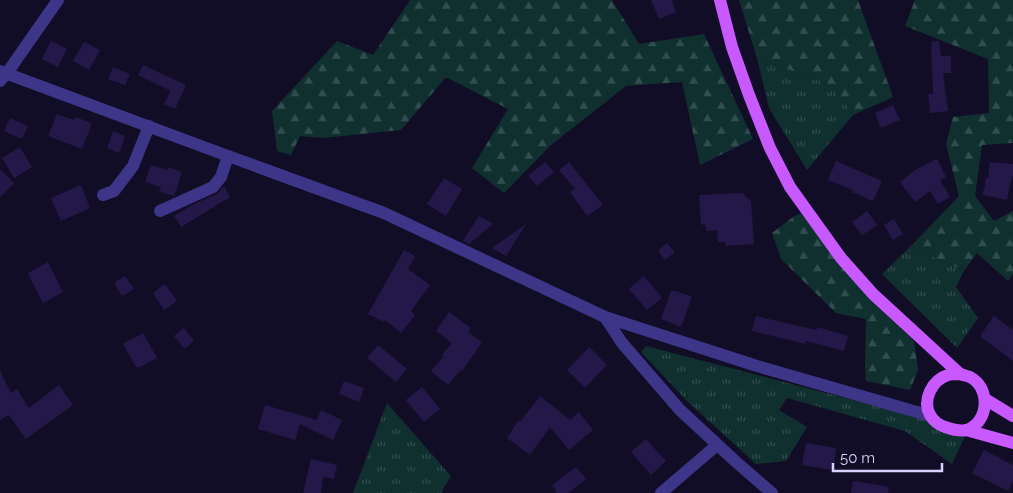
<svg xmlns="http://www.w3.org/2000/svg" width="1013" height="493" font-family="Raleway,sans-serif">
	<style>
		.grass { fill: url(#grass-tufts) }
		.forest { fill: url(#forest-firs) }
		.building { fill: #241848 }
		.lines { fill: none; stroke-linecap: round; stroke-linejoin: round }
		.minor { stroke: #3c3588; stroke-width: 12 }
		.major { stroke: #c859ff; stroke-width: 12 }
	</style>
	<defs>
		<pattern id="grass-tufts" width="24" height="20" patternUnits="userSpaceOnUse" patternTransform="scale(1.25)"><rect width="24" height="20" fill="#103030"/><path d="M3 7l-1-3M5 7V3M7 7l1-3M15 17l-1-3M17 17v-4M19 17l1-3" fill="none" stroke="#324d4f"/></pattern>
		<pattern id="forest-firs" width="22" height="20" patternUnits="userSpaceOnUse" patternTransform="scale(1.25)"><rect width="22" height="20" fill="#103030"/><path d="M5 1l3.5 6h-7zM16 11l3.5 6h-7z" fill="#324d4f"/></pattern>
	</defs>
	<rect width="100%" height="100%" fill="#120d26"/>
	<g class="grass">
		<polygon points="757,58 834,86 853,115 807,170 769,108"/>
		<polygon points="911,246 964,271 956,287 978,318 957,348 882,274"/>
		<polygon points="646,346 968,430 952,464 905,431 787,398 779,410 807,427 786,461 756,464 687,401 641,352"/>
		<polygon points="387,403 451,476 441,493 353,493"/>
	</g>
	<g class="forest">
		<polygon points="410,0 612,0 639,44 704,34 753,139 700,165 682,82 626,86 551,145 504,193 472,168 508,109 446,77 401,130 323,138 300,136 291,155 277,151 272,111 337,41 373,55"/>
		<polygon points="739,0 858,0 893,97 853,115 834,86 757,58"/>
		<polygon points="915,0 1013,0 1013,143 982,145 975,196 994,221 1013,211 1013,274 1008,281 977,253 964,271 911,246 959,196 946,144 953,117 989,113 988,59 905,26"/>
		<polygon points="801,213 846,271 914,341 918,370 910,390 866,381 865,366 866,319 836,313 781,259 772,233 793,217"/>
	</g>
	<g class="building">
		<polygon points="651,0 672,0 676,12 659,19"/>
		<polygon points="51,41 67,49 58,67 42,59"/>
		<polygon points="939,41 941,56 951,56 951,73 943,73 948,111 930,113 928,94 933,94 931,42"/>
		<polygon points="84,42 100,50 89,70 73,61"/>
		<polygon points="143,65 186,85 175,109 164,104 171,91 138,75"/>
		<polygon points="113,67 130,74 125,85 108,79"/>
		<polygon points="893,105 900,120 881,128 875,113"/>
		<polygon points="57,114 74,120 75,117 92,123 82,149 48,136"/>
		<polygon points="10,118 28,126 22,139 4,131"/>
		<polygon points="113,131 125,136 119,153 107,148"/>
		<polygon points="20,147 32,167 14,178 2,158"/>
		<polygon points="937,159 946,177 940,180 950,197 938,204 930,191 915,202 900,182 915,170"/>
		<polygon points="836,161 882,181 873,201 852,192 853,190 828,180"/>
		<polygon points="545,162 554,172 537,186 528,176"/>
		<polygon points="569,162 603,205 587,216 570,192 575,189 559,170"/>
		<polygon points="990,162 1013,164 1013,177 1012,176 1007,200 983,195 986,178 988,178"/>
		<polygon points="151,165 167,170 168,167 182,172 174,196 159,191 161,187 145,182"/>
		<polygon points="0,169 14,183 0,197"/>
		<polygon points="444,178 462,189 446,216 427,204"/>
		<polygon points="81,185 90,208 61,221 51,198"/>
		<polygon points="224,186 230,197 181,227 174,216 194,204 217,194"/>
		<polygon points="742,193 751,201 754,244 726,246 725,242 718,242 717,230 706,231 705,224 701,225 699,195"/>
		<polygon points="867,211 877,225 862,235 852,222"/>
		<polygon points="479,216 493,224 469,244 463,241"/>
		<polygon points="894,219 903,234 893,240 884,225"/>
		<polygon points="526,224 506,256 492,248"/>
		<polygon points="667,243 675,252 665,260 658,251"/>
		<polygon points="404,250 415,256 408,269 430,285 411,311 415,315 401,333 385,320 384,322 368,314"/>
		<polygon points="48,262 63,292 43,303 28,273"/>
		<polygon points="125,276 134,289 122,296 114,283"/>
		<polygon points="644,276 662,298 647,310 629,289"/>
		<polygon points="165,284 177,301 164,310 153,293"/>
		<polygon points="671,291 676,291 692,297 681,327 661,319"/>
		<polygon points="449,312 471,328 468,332 482,342 462,371 461,370 448,385 431,371 444,356 442,355 452,343 436,331"/>
		<polygon points="756,316 816,330 817,327 848,336 844,351 806,341 806,344 752,331"/>
		<polygon points="994,316 1013,330 1013,361 980,336"/>
		<polygon points="184,328 194,341 185,349 174,336"/>
		<polygon points="143,333 157,358 140,367 136,367 123,344"/>
		<polygon points="378,345 407,369 396,382 367,358"/>
		<polygon points="589,347 607,365 585,388 567,370"/>
		<polygon points="0,371 11,393 17,389 29,408 59,385 73,405 26,439 9,415 0,420"/>
		<polygon points="344,381 364,388 359,402 339,394"/>
		<polygon points="422,387 440,409 424,422 406,400"/>
		<polygon points="540,396 570,420 579,412 593,430 569,450 550,427 530,455 507,438 518,421 520,422"/>
		<polygon points="265,405 317,420 321,410 342,420 333,440 300,424 295,440 258,429"/>
		<polygon points="646,439 666,461 651,475 631,452"/>
		<polygon points="806,443 836,448 833,470 802,465"/>
		<polygon points="984,450 1013,465 1013,481 1008,491 972,473"/>
		<polygon points="311,459 337,465 334,479 323,477 321,493 303,493"/>
		<polygon points="576,467 586,479 568,493 557,493 552,485"/>
		<polygon points="853,481 889,487 888,493 851,493"/>
	</g>
	<g class="lines">
		<g class="minor">
			<polyline points="0,71 228,156 384,213 605,317 757,366 931,416"/>
			<polyline points="0,81 7,73 58,0"/>
			<polyline points="103,195 114,191 133,166 149,126"/>
			<polyline points="160,211 213,187 221,177 228,156"/>
			<polyline points="605,317 622,343 680,410 735,461 772,493"/>
			<polyline points="661,493 717,445"/>
		</g>
		<g class="major">
			<polyline points="720,0 732,47 749,95 770,148 790,187 841,258 873,294 960,374"/>
			<path d="M 960,374 C 963,375 967,376 970,377 C 991,388 989,422 967,430 C 960,432 951,429 945,427 C 939,425 933,420 930,415 C 922,400 932,380 948,375 C 952,374 956,374 960,374 Z"/>
			<polyline points="985,399 1013,416"/>
			<polyline points="966,430 1013,443"/>
		</g>
	</g>
	<path d="M833 463v8h109v-8" fill="none" stroke="#d9d2ff" stroke-width="2.5"/>
	<text x="840" y="463" font-size="15" fill="#d9d2ff" stroke="#120d26" stroke-width="4" paint-order="stroke">50 m</text>
</svg>
